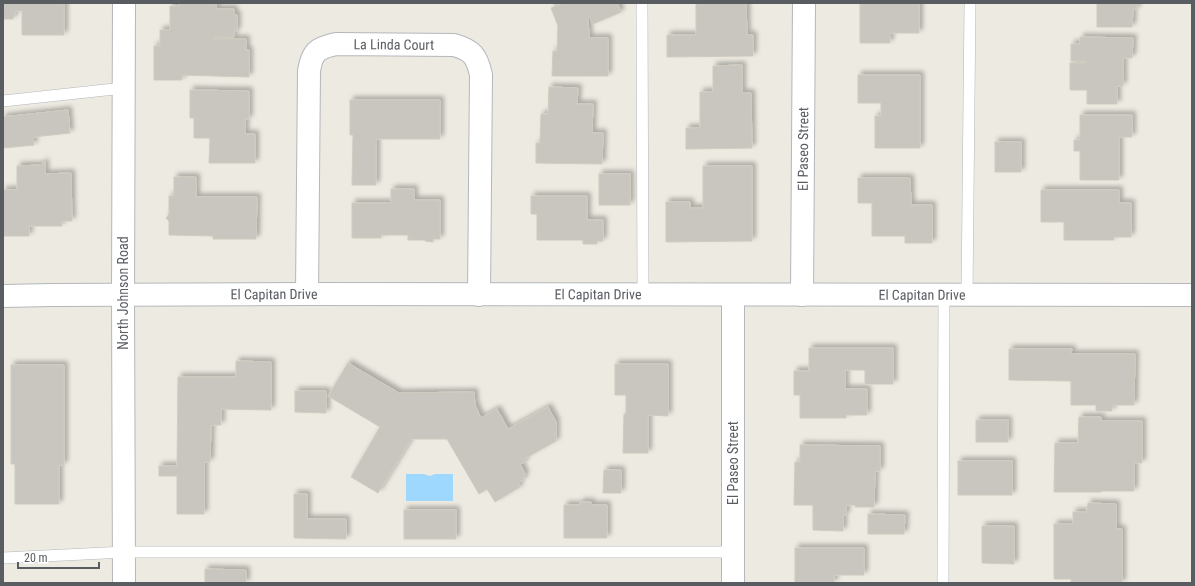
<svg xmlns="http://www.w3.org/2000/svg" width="1195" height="586" font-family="'Roboto Condensed',sans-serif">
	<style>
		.water { fill: #9fd8fe }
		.building { fill: #c9c6c0; stroke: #d1cbbf; filter: url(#shadow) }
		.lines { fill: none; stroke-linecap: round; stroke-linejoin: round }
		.lane-casing { stroke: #b4b7bc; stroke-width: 12 }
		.street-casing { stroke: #b4b7bc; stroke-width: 24 }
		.lane { stroke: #fff; stroke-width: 11 }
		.street { stroke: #fff; stroke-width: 22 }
		.labels { text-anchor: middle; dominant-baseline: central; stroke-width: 3.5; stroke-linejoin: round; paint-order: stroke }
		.street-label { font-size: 14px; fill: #595d62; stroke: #fff }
	</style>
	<defs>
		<filter id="shadow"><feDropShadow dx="3.5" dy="-3.5" stdDeviation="2" flood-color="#0004"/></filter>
	</defs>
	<rect width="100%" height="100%" fill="#eceae1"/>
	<polygon class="water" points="406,474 424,474 430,476 435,474 453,474 453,501 406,501"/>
	<g class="building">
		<polygon points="3,3 58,3 58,4 64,4 64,35 22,35 22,11 16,11 13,19 3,19"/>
		<polygon points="179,3 216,3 216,9 234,9 234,15 237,15 237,31 234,31 234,37 214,37 214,39 246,39 246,50 249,50 249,77 182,75 182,80 154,80 154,46 160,46 160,30 170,30 170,6 179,6"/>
		<polygon points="563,3 617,3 621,12 593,24 590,17 588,18 589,38 608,38 608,76 552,76 553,51 557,51 558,26 551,8"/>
		<polygon points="696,3 746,3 747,35 753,35 753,56 667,57 667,35 696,35"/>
		<polygon points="860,3 919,3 919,33 890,33 890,43 860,43"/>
		<polygon points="1097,3 1137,3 1137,9 1133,9 1132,27 1097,27"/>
		<polygon points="1080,37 1133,38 1132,58 1123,58 1123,86 1117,86 1117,104 1087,104 1087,90 1070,90 1070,63 1086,63 1086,61 1071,61 1071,44 1080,44"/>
		<polygon points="742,65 742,93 751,93 752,148 686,149 686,128 700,128 700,92 713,92 713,66"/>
		<polygon points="858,75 920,75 920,148 875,148 875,116 881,116 881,103 858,103"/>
		<polygon points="549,87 578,88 577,104 593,104 592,133 603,133 602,164 536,163 536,143 540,143 541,114 548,114"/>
		<polygon points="190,90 249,91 249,119 245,119 245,134 255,134 255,163 209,163 210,138 194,138 194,118 190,118"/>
		<polygon points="350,100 440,100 440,139 376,139 376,185 352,185 353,135 350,135"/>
		<polygon points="68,110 70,133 33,137 34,145 3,148 3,117"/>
		<polygon points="1080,115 1132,115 1132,137 1119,137 1119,180 1080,180 1080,151 1074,151 1074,140 1080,140"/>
		<rect x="995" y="142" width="26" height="30"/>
		<polygon points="43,162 45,162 45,174 71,173 72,221 61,221 62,226 29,226 29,236 3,236 3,190 17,190 17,166 43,165"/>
		<polygon points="703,166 752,166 752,241 666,242 666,202 690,202 690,208 703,208"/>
		<rect x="599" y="174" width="31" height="31"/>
		<polygon points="174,177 196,177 196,197 257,197 256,239 213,239 213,236 169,235 169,221 166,218 169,214 169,196 174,196"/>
		<polygon points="858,178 910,178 911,205 932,205 932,243 905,243 905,236 872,236 872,203 858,203"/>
		<polygon points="391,189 414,189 414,200 440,200 440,239 433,239 433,242 425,241 425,240 408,240 408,235 381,235 381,238 352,238 352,203 391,203"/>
		<polygon points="1041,190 1119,190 1119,203 1131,203 1131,237 1114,237 1114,240 1064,240 1064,222 1041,222"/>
		<polygon points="531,196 587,196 587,220 603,220 603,241 597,241 597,244 583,244 583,240 537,240 537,214 531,214"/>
		<polygon points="809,348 893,348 893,384 865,384 865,370 845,370 845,389 867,389 867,415 846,415 846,418 800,418 800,395 794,395 794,371 809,371"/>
		<polygon points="1009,349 1072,349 1071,354 1135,354 1134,405 1112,405 1112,411 1096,411 1096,405 1071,405 1071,381 1009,380"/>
		<polygon points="236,361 271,362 271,410 221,409 221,425 211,425 210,462 204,462 204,514 177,514 177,476 159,476 159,466 177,466 178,377 236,377"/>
		<polygon points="348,363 399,393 474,392 475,405 481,418 497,409 508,429 548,407 556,422 556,441 524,459 525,462 520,464 525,474 523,480 518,483 520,487 495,502 487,489 479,494 447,439 411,439 378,493 351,477 380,427 328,396"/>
		<polygon points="615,364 668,364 668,416 648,415 648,453 623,453 624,414 626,414 626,395 615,395"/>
		<polygon points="11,365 64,365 64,465 59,465 59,504 15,504 15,464 11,464"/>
		<polygon points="295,391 326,391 326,413 295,412"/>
		<polygon points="1079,417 1101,417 1101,421 1142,421 1142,463 1134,463 1134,491 1101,491 1101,492 1054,492 1055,443 1078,443"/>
		<rect x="976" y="420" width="32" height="22"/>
		<polygon points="800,445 880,446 880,471 875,471 874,507 855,507 855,505 846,505 846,515 843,515 843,531 813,530 813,505 794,505 795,462 800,462"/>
		<rect x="958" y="461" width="54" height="34"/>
		<polygon points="604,470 621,470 621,493 603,493"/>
		<polygon points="294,494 307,494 307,519 346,519 346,539 294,538"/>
		<polygon points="580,502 591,502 591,505 607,505 607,538 564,538 564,505 580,505"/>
		<polygon points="1088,503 1116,504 1116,529 1122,529 1122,583 1071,582 1071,579 1054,579 1054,524 1073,524 1073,512 1087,512"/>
		<rect x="404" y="510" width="52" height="29"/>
		<polygon points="868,514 905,515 904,534 868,534"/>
		<polygon points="982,526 1014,526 1014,564 982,563"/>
		<polygon points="795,548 864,548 864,575 834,575 834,583 795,583"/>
		<polygon points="205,569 246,570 246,583 205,583"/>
	</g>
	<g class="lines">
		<defs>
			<g id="lane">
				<polyline points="642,3 643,295"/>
				<polyline points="3,101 124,88"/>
				<polyline points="967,295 970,3"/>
				<polyline points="3,558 125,552 733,552"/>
				<polyline points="943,583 944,295"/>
			</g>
			<g id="street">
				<polyline points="124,3 123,295 124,583"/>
				<path id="s1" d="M 307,294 L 309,71 C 312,52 317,48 336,44 L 454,45 C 472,50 477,56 481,75 L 479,295"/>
				<polyline points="733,295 733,583"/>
				<path id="s2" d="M 802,295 L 804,3"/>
				<path id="s3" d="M 3,296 L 51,295 L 307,294 L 1192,295"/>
			</g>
		</defs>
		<use href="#lane" class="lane-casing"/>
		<use href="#street" class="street-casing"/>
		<use href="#lane" class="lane"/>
		<use href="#street" class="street"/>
	</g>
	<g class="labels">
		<g class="street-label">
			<text stroke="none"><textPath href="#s1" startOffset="323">La Linda Court</textPath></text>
			<text stroke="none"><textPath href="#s2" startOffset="146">El Paseo Street</textPath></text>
			<text transform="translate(123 293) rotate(-90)">North Johnson Road</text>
			<text stroke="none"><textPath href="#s3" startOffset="271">El Capitan Drive</textPath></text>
			<text stroke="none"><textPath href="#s3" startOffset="595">El Capitan Drive</textPath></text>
			<text stroke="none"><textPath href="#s3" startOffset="919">El Capitan Drive</textPath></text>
			<text transform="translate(733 463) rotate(-90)">El Paseo Street</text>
		</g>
	</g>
	<rect width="1195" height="586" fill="none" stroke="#595d62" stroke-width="8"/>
	<path d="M18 562v6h81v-6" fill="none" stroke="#595d62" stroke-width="2"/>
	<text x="24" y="562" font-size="12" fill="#595d62" stroke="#ffffff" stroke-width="3" paint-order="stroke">20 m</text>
</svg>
